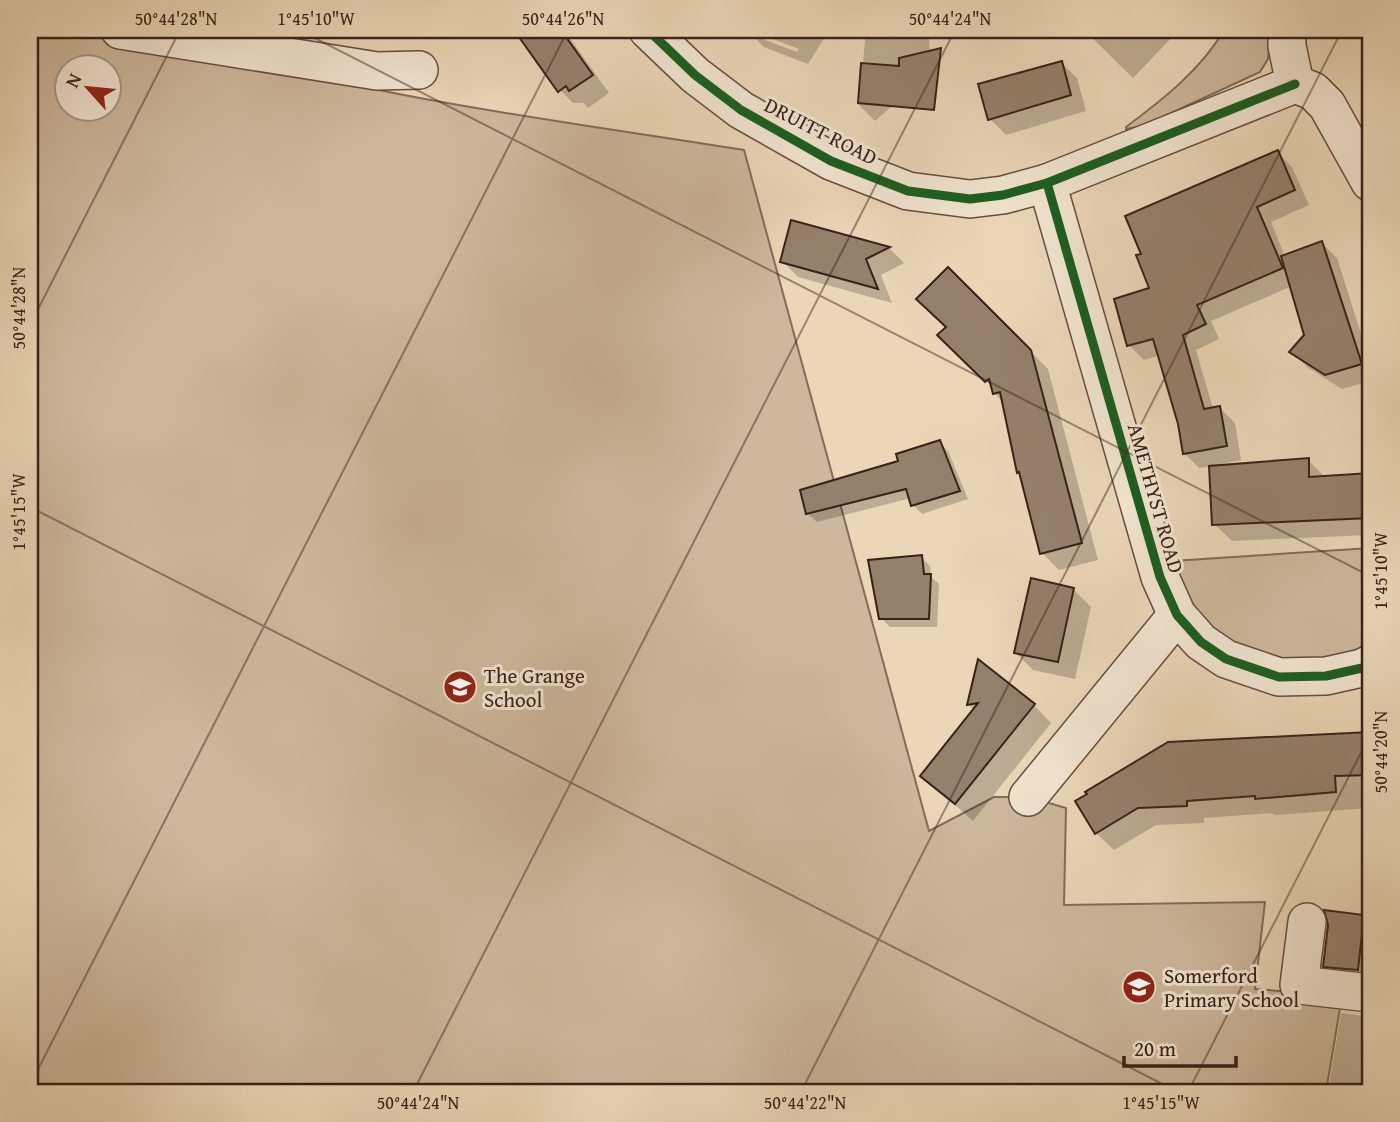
<svg xmlns="http://www.w3.org/2000/svg" width="1400" height="1122" font-family="'Gentium Book Plus',serif">
	<style>
		.green { fill: #cdb89d; stroke: #826c5b; stroke-width: 2; fill-rule: evenodd }
		.shadow { fill: #0003; fill-rule: evenodd }
		.building { fill: #95806c; stroke: #382119; stroke-width: 2 }
		.lines { fill: none; stroke-linecap: round; stroke-linejoin: round }
		.minor-casing { stroke: #654e41; stroke-width: 40 }
		.minor { stroke: #f2e5d1; stroke-width: 37 }
		.cycleway-casing { stroke: #f2e5d1; stroke-width: 13 }
		.cycleway { stroke: #1b5e20; stroke-width: 9 }
		.ticks { fill: none; stroke: #382119; stroke-width: 2; stroke-opacity: 0.45 }
		.labels { text-anchor: middle; dominant-baseline: central; stroke-width: 6; stroke-linejoin: round; paint-order: stroke }
		.street-label { font-size: 21px; fill: #382119; stroke: #f2e5d1 }
		.poi-label { font-size: 21px; fill: #382119; stroke: #f2e5d1; text-anchor: start }
		.neatline { fill: none; stroke: #382119; stroke-width: 2.5 }
		.ticks-label { font-size: 18px; text-anchor: middle; fill: #382119 }
	</style>
	<rect width="100%" height="100%" fill="#ebd7b8"/>
	<filter id="stains"><feTurbulence type="fractalNoise" baseFrequency=".00286" numOctaves="4"/><feColorMatrix values="0 0 0 0 .2 0 0 0 0 .09 0 0 0 0 .02 0 0 0 .5 -.17"/></filter>
	<radialGradient id="worn" r=".72"><stop offset=".6" stop-color="#630" stop-opacity="0"/><stop offset="1" stop-color="#630" stop-opacity=".3"/></radialGradient>
	<g class="green">
		<path d="M 30,30 C 153,30 283,72 404,95 C 517,117 631,132 744,150 L 929,831 L 994,797 L 1028,797 L 1066,808 L 1064,905 L 1265,902 L 1255,989 L 1342,996 L 1326,1092 L 30,1092 ZM 66,66 L 108,66 L 108,108 L 66,108 Z"/>
		<path d="M 1224,30 L 1271,30 L 1268,59 L 1260,72 L 1143,126 L 1126,129 L 1126,127 C 1162,100 1201,70 1224,30 Z"/>
		<path d="M 1370,548 L 1370,644 C 1325,670 1253,665 1214,630 C 1193,611 1182,587 1173,561 Z"/>
	</g>
	<g class="shadow">
		<polygon points="191,30 276,30 273,43"/>
		<polygon points="516,30 564,30 609,93 588,108 584,103 573,103 555,85"/>
		<path d="M 747,30 L 829,30 L 808,64 L 764,47 ZM 765,36 L 799,49 L 797,52 L 765,40 Z"/>
		<polygon points="866,30 926,30 929,32 930,74 875,121 859,105"/>
		<polygon points="1088,30 1179,30 1133,78 1086,32"/>
		<polygon points="1061,63 1077,78 1086,111 1006,135 990,119"/>
		<polygon points="1277,152 1292,167 1309,205 1271,222 1285,257 1322,243 1337,258 1370,362 1370,381 1342,389 1307,367 1292,351 1306,336 1292,286 1211,321 1219,339 1196,350 1213,409 1220,408 1235,423 1241,460 1217,465 1218,467 1308,460 1326,478 1370,475 1370,535 1232,541 1214,524 1211,466 1199,468 1184,453 1179,423 1160,355 1144,360 1129,345 1151,289"/>
		<polygon points="793,222 889,248 904,263 881,275 892,303 798,277 782,261"/>
		<polygon points="948,269 1048,369 1098,560 1059,570 1042,553 1022,476 1018,472 1004,403 994,393 993,387 940,335 947,327"/>
		<polygon points="939,442 948,451 968,499 922,514 913,505 911,498 817,522 808,514 802,491 900,462"/>
		<polygon points="921,557 930,566 931,577 939,584 937,627 890,627 881,618"/>
		<polygon points="1073,589 1091,607 1075,679 1033,670 1015,652"/>
		<polygon points="979,662 1034,705 1051,723 973,821 922,776 974,710 969,705"/>
		<polygon points="1370,734 1370,808 1275,815 1272,813 1204,818 1204,823 1156,825 1114,850 1096,833 1246,742"/>
		<polygon points="1363,917 1370,924 1370,987 1342,984 1324,966"/>
		<polygon points="1341,1013 1370,1017 1370,1092 1328,1092"/>
	</g>
	<g class="building">
		<polygon points="514,30 561,30 593,75 569,91 566,86 558,92"/>
		<polygon points="941,48 934,110 858,103 861,63 899,66 899,58"/>
		<polygon points="1062,61 1071,95 988,120 978,84"/>
		<polygon points="1278,150 1295,190 1257,207 1283,268 1197,305 1206,324 1183,335 1204,409 1220,406 1227,446 1183,454 1178,424 1153,339 1127,346 1114,299 1149,288 1136,255 1141,254 1125,216"/>
		<polygon points="791,220 890,247 866,259 878,289 780,262"/>
		<polygon points="1322,241 1362,364 1325,375 1289,352 1304,335 1281,256"/>
		<polygon points="948,267 1031,350 1082,543 1040,554 1019,472 1017,473 1000,392 993,394 989,379 985,382 937,335 946,327 916,299"/>
		<polygon points="940,440 960,491 911,506 906,489 806,514 800,490 898,461 896,454"/>
		<polygon points="1309,458 1309,477 1370,473 1370,518 1212,525 1209,466"/>
		<polygon points="922,555 924,574 931,574 929,619 879,619 868,560"/>
		<polygon points="1031,578 1074,588 1058,662 1014,653"/>
		<polygon points="978,659 1035,704 955,804 920,776 978,703 967,705"/>
		<polygon points="1370,732 1370,775 1335,776 1336,792 1255,799 1255,796 1187,801 1187,806 1138,808 1095,834 1075,801 1087,794 1085,792 1168,742"/>
		<polygon points="1324,910 1364,915 1358,970 1323,967 1328,925"/>
	</g>
	<g class="lines">
		<defs>
			<g id="minor">
				<polyline points="120,30 377,71 419,70"/>
				<polyline points="648,30 695,75 741,110 831,161 908,191 970,199 1003,195 1047,183 1295,84"/>
				<polyline points="1287,30 1287,46 1295,84 1313,91 1327,105 1370,182"/>
				<polyline points="1047,183 1160,577 1177,615 1201,642 1226,659 1279,677 1326,676 1362,668 1370,664"/>
				<polyline points="1028,797 1177,615"/>
				<polyline points="1307,922 1299,985 1370,993"/>
			</g>
		</defs>
		<use href="#minor" class="minor-casing"/>
		<use href="#minor" class="minor"/>
		<defs>
			<g id="cycleway">
				<polyline points="648,30 695,75 741,110 831,161 908,191 970,199 1003,195 1047,183 1295,84"/>
				<polyline points="1047,183 1160,577 1177,615 1201,642 1226,659 1279,677 1326,676 1362,668 1370,664"/>
			</g>
		</defs>
		<use href="#cycleway" class="cycleway-casing"/>
		<use href="#cycleway" class="cycleway"/>
	</g>
	<path class="ticks" d="M 299,30 L 1370,576M 30,325 L 180,30M 30,507 L 1178,1092M 30,1085 L 568,30M 413,1092 L 955,30M 801,1092 L 1342,30M 1188,1092 L 1370,735"/>
	<defs>
		<symbol id="school-disc" viewBox="-11 -11 22 22"><circle r="9.5" fill="#8f2418" stroke="#f2e5d1"/><path d="M0-5L7-2L0 1L-7-2ZM-4 1L0 2.5L4 1V4Q0 6-4 4Z" fill="#fff"/></symbol>
	</defs>
	<g fill-rule="evenodd">
		<use href="#school-disc" x="441" y="668" width="38" height="38"/>
		<use href="#school-disc" x="1120" y="968" width="38" height="38"/>
	</g>
	<g class="labels">
		<g class="street-label">
			<text transform="translate(821 131) rotate(27)">DRUITT ROAD</text>
			<text transform="translate(1156 498) rotate(74)">AMETHYST ROAD</text>
		</g>
		<g class="poi-label">
			<text x="484" y="675">The Grange<tspan x="484" dy="24">School</tspan></text>
			<text x="1164" y="975">Somerford<tspan x="1164" dy="24">Primary School</tspan></text>
		</g>
	</g>
	<rect width="1400" height="1122" fill="none" stroke="#ebd7b8" stroke-width="77"/>
	<g transform="translate(88 88) rotate(297)"><circle r="33" fill="#f2e5d1" stroke="#a89787" stroke-width="2"/>
	<path d="M0-5L12 26L0 18L-12 26Z" fill="#8f2418"/>
	<text y="-10" font-size="19" font-weight="bold" text-anchor="middle" fill="#382119">N</text>
	</g>
	<path d="M1124 1056v10h112v-10" fill="none" stroke="#382119" stroke-width="3.5"/>
	<text x="1134" y="1056" font-size="21" fill="#382119" stroke="#f2e5d1" stroke-width="5" paint-order="stroke">20 m</text>
	<rect x="38" y="38" width="1324" height="1046" class="neatline"/>
	<g class="ticks-label">
		<text x="176" y="25">50°44'28"N</text>
		<text x="316" y="25">1°45'10"W</text>
		<text x="563" y="25">50°44'26"N</text>
		<text x="950" y="25">50°44'24"N</text>
		<text transform="translate(19 308) rotate(-90)" y="6">50°44'28"N</text>
		<text transform="translate(19 512) rotate(-90)" y="6">1°45'15"W</text>
		<text transform="translate(1381 571) rotate(-90)" y="6">1°45'10"W</text>
		<text transform="translate(1381 752) rotate(-90)" y="6">50°44'20"N</text>
		<text x="418" y="1109">50°44'24"N</text>
		<text x="805" y="1109">50°44'22"N</text>
		<text x="1161" y="1109">1°45'15"W</text>
	</g>
	<rect width="100%" height="100%" filter="url(#stains)"/>
	<rect width="100%" height="100%" fill="url(#worn)"/>
</svg>
